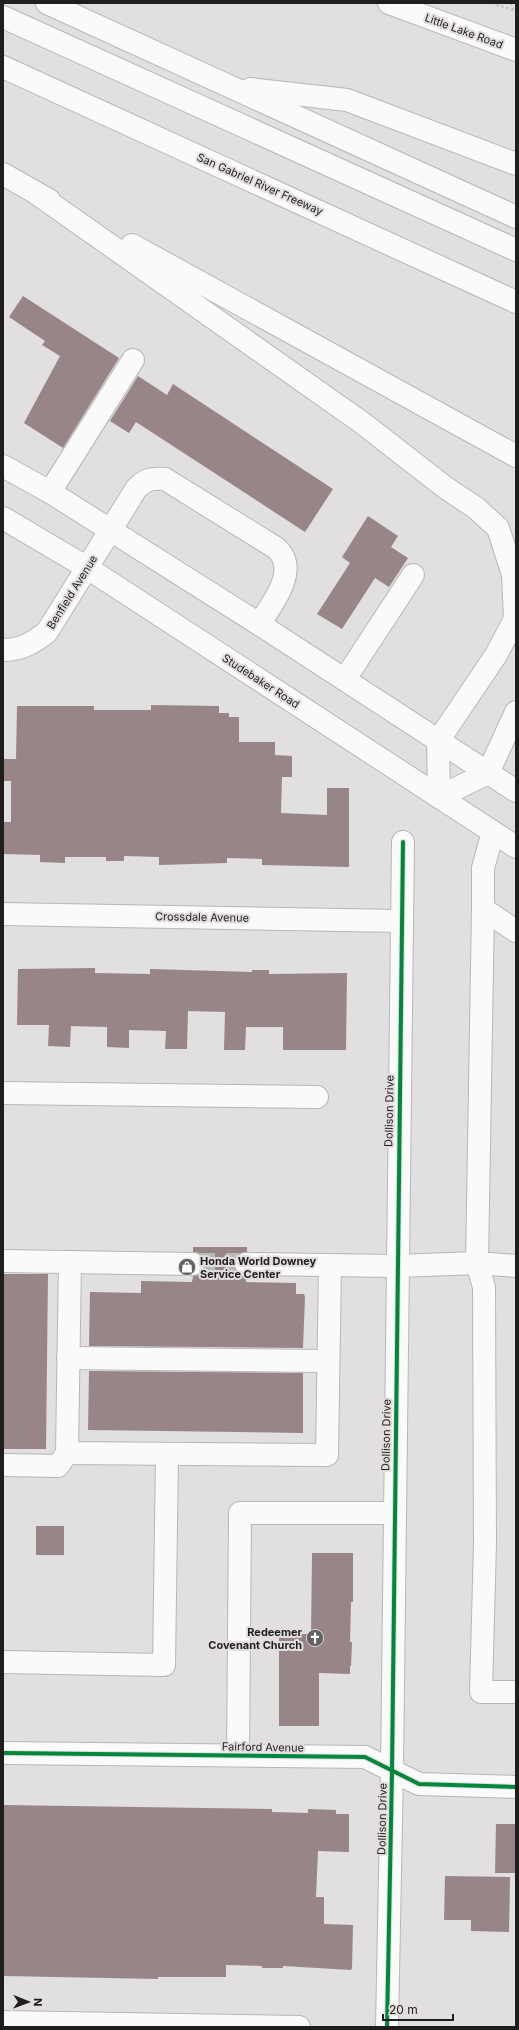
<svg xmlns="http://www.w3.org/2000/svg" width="519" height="2030" font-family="Inter,sans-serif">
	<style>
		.building { fill: #988588 }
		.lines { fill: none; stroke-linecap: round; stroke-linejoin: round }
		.minor-tunnel { stroke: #bab8b8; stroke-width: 22; stroke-dasharray: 22 11; stroke-linecap: butt }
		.minor-casing { stroke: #b8b6b6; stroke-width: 24 }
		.major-casing { stroke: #b8b6b6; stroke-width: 24 }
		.highway-casing { stroke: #b8b6b6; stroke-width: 24 }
		.path { stroke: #bfbebe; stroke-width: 2.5; stroke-dasharray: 2 3; stroke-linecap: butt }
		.minor { stroke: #fafafa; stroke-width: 22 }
		.major { stroke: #fafafa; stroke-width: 22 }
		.highway { stroke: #fafafa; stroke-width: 22 }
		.cycleway-casing { stroke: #e2dede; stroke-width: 6 }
		.cycleway { stroke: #00873e; stroke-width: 4 }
		.labels { text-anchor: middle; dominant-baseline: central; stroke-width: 4; stroke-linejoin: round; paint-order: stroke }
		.street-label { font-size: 11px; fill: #1f1d1d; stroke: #e2dede }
		.poi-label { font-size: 11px; font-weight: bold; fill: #1f1d1d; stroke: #e2dede; text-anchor: start }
	</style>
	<rect width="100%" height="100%" fill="#e1dfdf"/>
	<g class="building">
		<polygon points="23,296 119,358 63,448 24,423 60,356 42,345 45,341 9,317"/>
		<polygon points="138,376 167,395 173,384 333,489 305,532 136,422 129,433 110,421"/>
		<polygon points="368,516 398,536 391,547 408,558 389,587 375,578 342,629 317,614 350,563 342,557"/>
		<polygon points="151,705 219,706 219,713 229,713 229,717 239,717 239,742 275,742 275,755 292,756 292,777 282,777 281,813 327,815 327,788 349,788 349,867 262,865 262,859 227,858 227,863 159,865 159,857 124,856 124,861 106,861 106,857 65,857 65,863 40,862 40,855 3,854 3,822 11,822 11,781 3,781 3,759 16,759 17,706 94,706 94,710 151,710"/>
		<polygon points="95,968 95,973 150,974 150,969 252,972 252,970 269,970 269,974 347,973 346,1050 283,1050 283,1027 246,1027 245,1050 224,1050 225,1012 188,1011 187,1049 165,1049 166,1031 129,1030 129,1048 107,1047 107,1027 71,1026 70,1047 48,1046 49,1025 17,1025 18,969"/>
		<polygon points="193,1247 247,1247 247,1252 240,1253 235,1258 234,1263 235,1270 239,1274 246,1276 246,1282 296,1283 296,1294 304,1294 305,1297 303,1348 89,1346 90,1292 141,1293 141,1281 192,1282 193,1276 199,1275 203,1271 205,1265 204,1258 199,1253 193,1252"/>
		<polygon points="3,1274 48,1274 46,1449 3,1449"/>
		<polygon points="89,1371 303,1373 303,1433 88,1430"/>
		<rect x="36" y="1526" width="28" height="29"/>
		<polygon points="312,1553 353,1553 353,1602 351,1602 350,1642 352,1642 351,1666 350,1666 350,1674 319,1673 319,1726 279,1726 279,1634 311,1634"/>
		<polygon points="3,1805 272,1809 272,1812 308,1813 308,1809 336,1810 336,1814 349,1814 349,1852 318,1851 316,1897 324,1897 324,1924 353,1925 352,1968 351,1970 283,1966 283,1968 262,1968 262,1966 226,1965 226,1977 158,1977 158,1979 3,1976"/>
		<polygon points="496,1824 516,1824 516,1873 495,1873"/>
		<polygon points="445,1876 510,1877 509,1932 471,1931 471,1920 444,1920"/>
	</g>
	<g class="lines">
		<polyline class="minor-tunnel" points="193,1264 246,1264"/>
		<defs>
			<g id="minor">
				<polyline points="389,3 516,50"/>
				<polyline points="50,492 133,360"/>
				<path d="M 3,650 C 21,650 33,643 47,632 L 136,489 C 145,479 152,478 165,479 L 276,548 C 300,569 273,603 259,624"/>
				<polyline points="345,679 413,575"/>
				<polyline points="483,909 483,868 493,832"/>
				<polyline points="3,914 400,921"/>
				<polyline points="516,931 483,909 477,1263 516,1266"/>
				<polyline points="3,1093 317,1097"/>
				<polyline points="3,1261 193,1264"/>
				<polyline points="70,1262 67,1453 327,1455 330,1266"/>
				<polyline points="246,1264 397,1266 477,1263 484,1287 485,1544 481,1692 516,1692"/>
				<polyline points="68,1358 328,1361"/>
				<polyline points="3,1465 58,1466 67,1453"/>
				<polyline points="3,1662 164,1665 167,1455"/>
				<polyline points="3,1753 365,1757 419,1784 516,1787"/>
				<polyline points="238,1755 240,1513 394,1513"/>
				<polyline points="3,2022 299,2027"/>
				<polyline points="387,2027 392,1771 403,842"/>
			</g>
			<g id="major">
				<polyline points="3,466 50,492 259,624 516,791"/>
				<polyline points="3,518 86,567 516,847"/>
			</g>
			<g id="highway">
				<polyline points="47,3 516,217"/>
				<polyline points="3,17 516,250"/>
				<polyline points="3,67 516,302"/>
				<polyline points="250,89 347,100 516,164"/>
				<polyline points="3,174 49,200"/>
				<polyline points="36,193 361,422 446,488 476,508 498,528 513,575 515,619 496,655 438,741 439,797 488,773 516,712"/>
				<polyline points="132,245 516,456"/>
			</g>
		</defs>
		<use href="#minor" class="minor-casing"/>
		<use href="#major" class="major-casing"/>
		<use href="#highway" class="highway-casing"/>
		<g class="path">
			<polyline points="492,3 513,10"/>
			<polyline points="511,3 513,10 516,12"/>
		</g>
		<use href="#minor" class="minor"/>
		<use href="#major" class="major"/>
		<use href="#highway" class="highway"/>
		<defs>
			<g id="cycleway">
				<polyline points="3,1753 365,1757 419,1784 516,1787"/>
				<polyline points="387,2027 392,1771 403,842"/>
			</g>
		</defs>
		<use href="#cycleway" class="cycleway-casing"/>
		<use href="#cycleway" class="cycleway"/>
	</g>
	<defs>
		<symbol id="shop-disc" viewBox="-11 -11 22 22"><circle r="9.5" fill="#636161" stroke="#e2dede"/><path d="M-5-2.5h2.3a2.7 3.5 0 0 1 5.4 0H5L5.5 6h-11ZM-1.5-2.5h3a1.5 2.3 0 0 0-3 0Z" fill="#fff"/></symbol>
		<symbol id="church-disc" viewBox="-11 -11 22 22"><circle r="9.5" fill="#636161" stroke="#e2dede"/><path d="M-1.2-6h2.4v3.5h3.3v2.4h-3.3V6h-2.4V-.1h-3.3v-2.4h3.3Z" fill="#fff"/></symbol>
	</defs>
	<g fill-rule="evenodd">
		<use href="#shop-disc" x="177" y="1257" width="20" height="20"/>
		<use href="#church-disc" x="305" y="1628" width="20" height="20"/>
	</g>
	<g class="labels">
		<g class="street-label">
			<text transform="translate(464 31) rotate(20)">Little Lake Road</text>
			<text transform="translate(260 184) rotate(24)">San Gabriel River Freeway</text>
			<text transform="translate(72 592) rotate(-58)">Benfield Avenue</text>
			<text transform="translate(261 681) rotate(33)">Studebaker Road</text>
			<text transform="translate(202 917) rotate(1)">Crossdale Avenue</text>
			<text transform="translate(389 1111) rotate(-89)">Dollison Drive</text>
			<text transform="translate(386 1435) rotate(-89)">Dollison Drive</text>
			<text transform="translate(263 1747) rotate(1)">Fairford Avenue</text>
			<text transform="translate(382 1819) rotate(-89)">Dollison Drive</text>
		</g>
		<g class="poi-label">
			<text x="200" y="1261">Honda World Downey<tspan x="200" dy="13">Service Center</tspan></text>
			<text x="302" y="1632" text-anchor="end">Redeemer<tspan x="302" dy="13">Covenant Church</tspan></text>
		</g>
	</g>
	<rect width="519" height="2030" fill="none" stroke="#1f1d1d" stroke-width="8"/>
	<g transform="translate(28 2002) rotate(91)" stroke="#e2dede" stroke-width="3" paint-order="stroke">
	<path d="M0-3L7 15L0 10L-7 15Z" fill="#1f1d1d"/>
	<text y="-6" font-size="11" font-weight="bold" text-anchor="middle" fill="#1f1d1d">N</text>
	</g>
	<path d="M383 2014v6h70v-6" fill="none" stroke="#1f1d1d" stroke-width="2"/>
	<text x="389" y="2014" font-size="12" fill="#1f1d1d" stroke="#e2dede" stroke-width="3" paint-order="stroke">20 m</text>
</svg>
